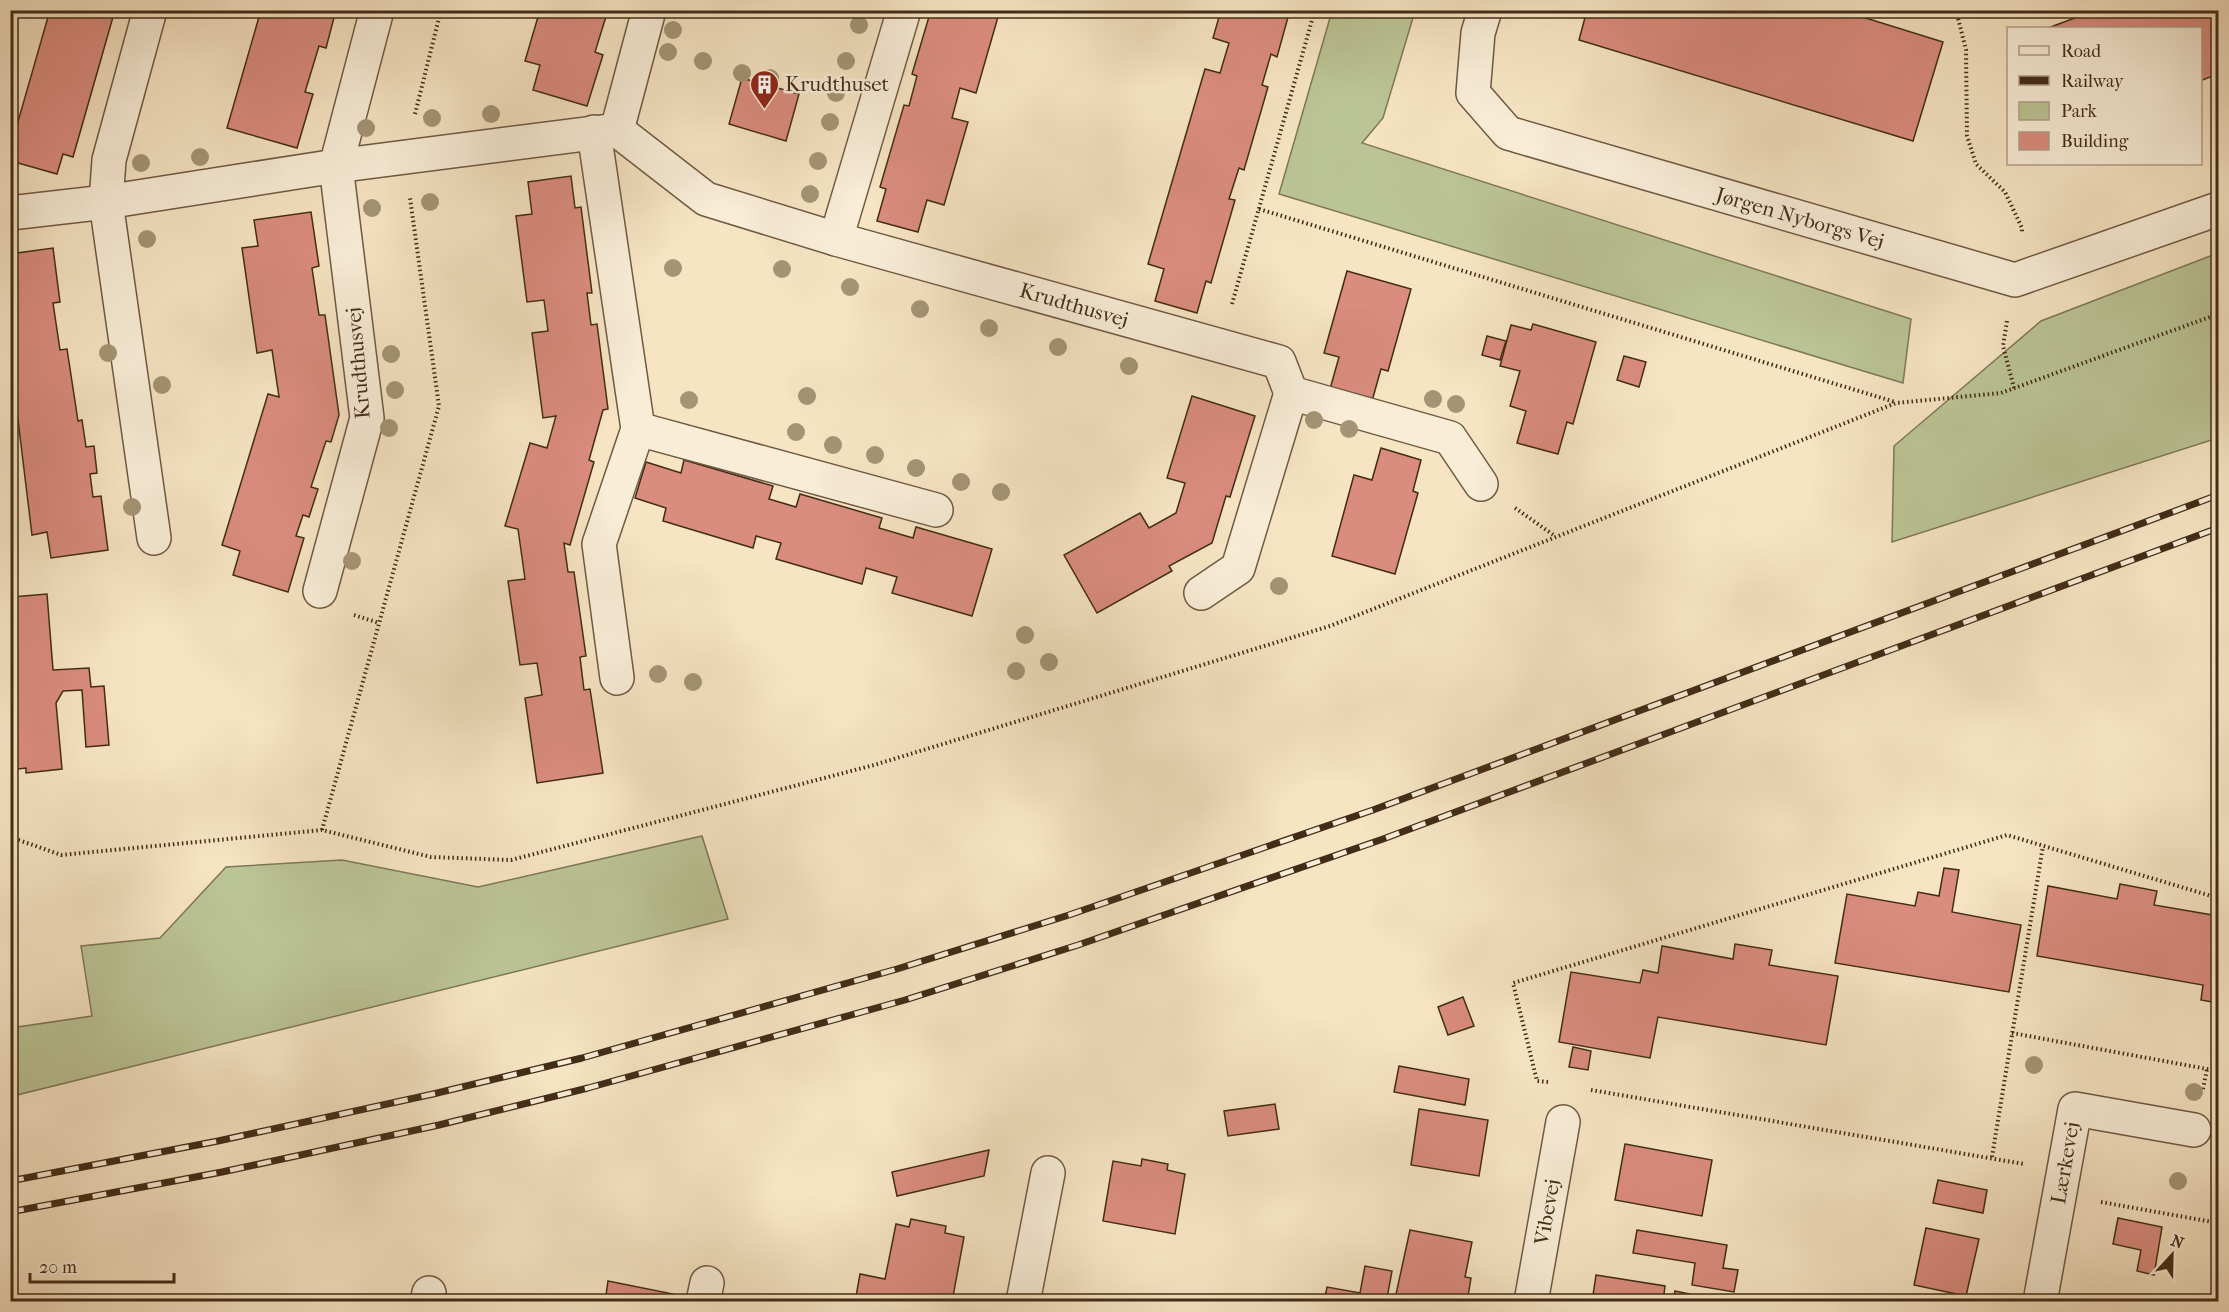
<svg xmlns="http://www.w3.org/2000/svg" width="2229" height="1312" font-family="'IM FELL French Canon',serif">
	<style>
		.green { fill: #bbc495; stroke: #7e7856; stroke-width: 1.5 }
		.building { fill: #da8c7e; stroke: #422c17; stroke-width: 1.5 }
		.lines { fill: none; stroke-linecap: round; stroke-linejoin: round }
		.street-casing { stroke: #6f5a42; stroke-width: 36 }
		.path { stroke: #422c17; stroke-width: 4; stroke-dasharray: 1.5 3; stroke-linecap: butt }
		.street { stroke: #f9edd8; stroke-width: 33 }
		.rail-casing { stroke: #422c17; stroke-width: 7 }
		.rail { stroke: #f9edd8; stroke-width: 4.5; stroke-dasharray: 14; stroke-linecap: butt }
		.tree { fill: #a49475 }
		.labels { text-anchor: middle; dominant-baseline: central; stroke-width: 5; stroke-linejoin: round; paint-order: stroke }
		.poi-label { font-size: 21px; fill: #422c17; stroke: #f9edd8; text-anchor: start }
		.street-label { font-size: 21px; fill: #422c17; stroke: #f9edd8 }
	</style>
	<rect width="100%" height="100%" fill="#f6e4c3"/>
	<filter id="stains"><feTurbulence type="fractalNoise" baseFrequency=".00333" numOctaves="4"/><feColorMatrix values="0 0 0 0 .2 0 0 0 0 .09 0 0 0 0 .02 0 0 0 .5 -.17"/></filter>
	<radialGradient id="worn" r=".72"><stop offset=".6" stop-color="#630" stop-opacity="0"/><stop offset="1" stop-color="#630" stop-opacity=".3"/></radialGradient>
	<g class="green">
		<polygon points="1332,11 1415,11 1383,118 1362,143 1911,319 1903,383 1279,194"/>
		<polygon points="2218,253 2218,438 1892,542 1894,446 2041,321"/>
		<polygon points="702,836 728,919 13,1096 11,1028 92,1016 81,946 160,938 226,867 342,860 478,887"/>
	</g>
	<g class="building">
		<polygon points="50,10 115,10 73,157 63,154 57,174 11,161 17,141 13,139"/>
		<polygon points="261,10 336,10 326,48 319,46 305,92 313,94 297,148 227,128"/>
		<polygon points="540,10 608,10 595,52 603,55 587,106 533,90 540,65 525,61"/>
		<polygon points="931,10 1000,10 976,93 960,88 952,118 968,122 944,205 927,200 918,232 877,221 886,189 880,187 904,105 909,106 917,76 912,74"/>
		<polygon points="1221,10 1290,10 1277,57 1271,54 1262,85 1268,87 1244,170 1239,168 1229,199 1235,200 1211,283 1206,281 1197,313 1155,301 1164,269 1148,264 1205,69 1220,73 1229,43 1213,38"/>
		<polygon points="1587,10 1840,10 1943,42 1913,141 1579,40"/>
		<polygon points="2096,10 2218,10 2218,74 2200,81 2200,28 2048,28"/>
		<polygon points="742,78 799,94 786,141 729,124"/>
		<polygon points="571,176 575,208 581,207 592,293 587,293 591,325 597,324 608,409 603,410 589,460 594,462 570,545 564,543 568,572 574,572 586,656 580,657 584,690 590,689 603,773 537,783 525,698 542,695 537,663 520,665 508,581 525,579 518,529 505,526 530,443 547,448 556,416 543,418 532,333 548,331 544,300 527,302 516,216 532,214 528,182"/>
		<polygon points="311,212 319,266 312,268 319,315 325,315 339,415 331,442 326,441 311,487 318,489 309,517 303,515 296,536 304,538 288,592 233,575 240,551 222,545 268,394 279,397 272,350 257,353 242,248 258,246 254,220"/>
		<polygon points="53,248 60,302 53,303 60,350 67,349 78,421 82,420 86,447 94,446 97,473 90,474 93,497 101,496 108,550 51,558 47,532 32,535 14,387 10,387 10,254"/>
		<polygon points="1347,271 1411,289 1388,371 1381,369 1372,401 1330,389 1339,357 1324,353"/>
		<polygon points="1533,324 1596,342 1573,424 1567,422 1558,454 1517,443 1526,411 1510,406 1520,371 1500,366 1511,325 1531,330"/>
		<polygon points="1487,336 1506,341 1500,360 1482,355"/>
		<polygon points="1624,356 1646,362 1639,387 1617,380"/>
		<polygon points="1192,396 1255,416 1230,497 1226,496 1212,543 1169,566 1172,571 1097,613 1064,555 1140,513 1149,528 1176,513 1185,483 1167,478"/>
		<polygon points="1381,448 1421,460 1413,491 1418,493 1395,574 1332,556 1354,475 1372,480"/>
		<polygon points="684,460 773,486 769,499 796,507 800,494 882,518 879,528 913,538 916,527 992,549 972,616 892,593 897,577 866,568 862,584 776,559 781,543 756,536 753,548 663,521 666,508 635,498 646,462 681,473"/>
		<polygon points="47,594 53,670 89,668 91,687 104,686 109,745 86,747 82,690 63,691 56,703 62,769 26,773 26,768 10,770 10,601 12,597"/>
		<polygon points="1944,868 1959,870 1952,912 2021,925 2009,992 1835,963 1847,894 1915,906 1918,892 1939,896"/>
		<polygon points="2120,884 2157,891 2154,905 2218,916 2218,1003 2201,1000 2203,985 2037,956 2048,886 2117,899"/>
		<polygon points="1735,944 1772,950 1769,965 1838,976 1826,1045 1658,1017 1650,1058 1559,1042 1571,972 1640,983 1643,970 1658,973 1662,946 1733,959"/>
		<polygon points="1463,997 1474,1026 1448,1035 1438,1007"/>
		<polygon points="1573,1047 1591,1051 1588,1070 1569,1067"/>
		<polygon points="1399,1066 1469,1079 1465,1105 1394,1092"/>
		<polygon points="1275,1104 1279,1129 1228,1136 1224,1111"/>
		<polygon points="1419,1109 1488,1120 1479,1176 1411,1165"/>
		<polygon points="1625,1144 1712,1160 1702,1216 1615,1200"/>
		<polygon points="989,1150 984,1176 897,1196 892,1172"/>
		<polygon points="1142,1159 1168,1164 1167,1170 1185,1174 1175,1234 1103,1221 1113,1161 1141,1166"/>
		<polygon points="1938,1180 1987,1190 1983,1213 1933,1203"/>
		<polygon points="2118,1218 2162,1227 2154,1275 2137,1271 2141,1250 2113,1244"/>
		<polygon points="911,1219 946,1226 945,1233 964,1237 952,1302 855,1302 860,1274 885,1279 896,1224 909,1227"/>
		<polygon points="1926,1228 1979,1239 1966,1296 1914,1285"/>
		<polygon points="1410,1230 1472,1242 1465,1277 1471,1278 1467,1302 1324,1302 1327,1287 1360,1293 1365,1266 1392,1271 1387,1298 1395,1299"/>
		<polygon points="1637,1230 1727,1245 1723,1268 1738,1270 1734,1292 1692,1285 1695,1263 1633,1253"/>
		<polygon points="1596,1275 1665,1286 1663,1302 1592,1302"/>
		<polygon points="608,1281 673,1294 672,1302 605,1302"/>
		<polygon points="1675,1291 1690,1294 1688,1302 1673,1302"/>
	</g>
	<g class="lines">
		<defs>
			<g id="street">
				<polyline points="150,10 109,160 106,202 154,538"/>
				<polyline points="1485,10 1478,33 1473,93 1508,133 2015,280 2218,209"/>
				<polyline points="617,130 649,10"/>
				<polyline points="594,132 638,429 599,544 617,678"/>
				<polyline points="10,213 106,202 336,166 617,130 706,199 836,239 1279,362 1291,393 1450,438 1481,484"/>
				<polyline points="836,239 904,10"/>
				<polyline points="638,429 936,510"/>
				<polyline points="320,591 367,418 336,166 377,10"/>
				<polyline points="1201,593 1238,568 1291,393"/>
				<polyline points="427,1302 429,1293"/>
				<polyline points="703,1302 707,1283"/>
				<polyline points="1023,1302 1048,1173"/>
				<polyline points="1531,1302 1563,1122"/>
				<polyline points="2040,1302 2075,1109 2194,1130"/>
			</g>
		</defs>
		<use href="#street" class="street-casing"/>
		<g class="path">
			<polyline points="1956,10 1966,50 1967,136 1976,164 2005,192 2022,228 2022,233"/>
			<polyline points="415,114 441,10"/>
			<polyline points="1259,209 1895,402"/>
			<polyline points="1232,304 1314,13"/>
			<polyline points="2007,321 2003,346 2014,388"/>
			<polyline points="1515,508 1555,536"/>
			<polyline points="354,615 379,623"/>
			<polyline points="322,830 439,406 410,198"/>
			<polyline points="10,837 61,855 322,830 431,857 511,860 874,765 1330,626 1896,403 2001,393 2218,314"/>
			<polyline points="2012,1033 2218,1071"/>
			<polyline points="1548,1082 1537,1081 1513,983 2007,835 2218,898"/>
			<polyline points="2203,1089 2207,1069"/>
			<polyline points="1591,1090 2024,1164"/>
			<polyline points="1992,1157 2043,846"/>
			<polyline points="2101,1202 2218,1223"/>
		</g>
		<use href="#street" class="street"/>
		<defs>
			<g id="rail">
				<polyline points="10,1181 218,1141 433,1094 582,1058 897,969 1069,915 1373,810 2218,495"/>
				<polyline points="10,1212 222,1172 439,1125 588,1088 905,1000 1078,945 1383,839 2218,528"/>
			</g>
		</defs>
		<use href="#rail" class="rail-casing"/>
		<use href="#rail" class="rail"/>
	</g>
	<g class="tree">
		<circle cx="859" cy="25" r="9"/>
		<circle cx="673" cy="30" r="9"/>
		<circle cx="668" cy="52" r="9"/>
		<circle cx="703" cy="61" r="9"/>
		<circle cx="846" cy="61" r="9"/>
		<circle cx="742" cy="73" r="9"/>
		<circle cx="770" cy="78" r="9"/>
		<circle cx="836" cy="93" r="9"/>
		<circle cx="491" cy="114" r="9"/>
		<circle cx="432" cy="118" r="9"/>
		<circle cx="830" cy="122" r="9"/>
		<circle cx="366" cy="128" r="9"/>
		<circle cx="200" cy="157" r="9"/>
		<circle cx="818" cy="161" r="9"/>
		<circle cx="141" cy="163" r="9"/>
		<circle cx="810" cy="194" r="9"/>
		<circle cx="430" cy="202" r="9"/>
		<circle cx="372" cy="208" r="9"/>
		<circle cx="147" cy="239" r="9"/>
		<circle cx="673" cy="268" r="9"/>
		<circle cx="782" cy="269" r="9"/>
		<circle cx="850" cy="287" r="9"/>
		<circle cx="920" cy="309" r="9"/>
		<circle cx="989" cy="328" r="9"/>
		<circle cx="1058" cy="347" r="9"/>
		<circle cx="108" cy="353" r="9"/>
		<circle cx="391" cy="354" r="9"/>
		<circle cx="1129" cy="366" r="9"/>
		<circle cx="162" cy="385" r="9"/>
		<circle cx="395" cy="390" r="9"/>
		<circle cx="807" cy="396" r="9"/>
		<circle cx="1433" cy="399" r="9"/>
		<circle cx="689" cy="400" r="9"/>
		<circle cx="1456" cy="404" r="9"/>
		<circle cx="1314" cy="420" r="9"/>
		<circle cx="389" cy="428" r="9"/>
		<circle cx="1349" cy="429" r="9"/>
		<circle cx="796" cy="432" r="9"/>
		<circle cx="833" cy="445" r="9"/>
		<circle cx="875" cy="455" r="9"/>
		<circle cx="916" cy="468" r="9"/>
		<circle cx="961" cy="482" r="9"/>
		<circle cx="1001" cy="492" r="9"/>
		<circle cx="132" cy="507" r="9"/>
		<circle cx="352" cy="561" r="9"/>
		<circle cx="1279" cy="586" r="9"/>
		<circle cx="1025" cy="635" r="9"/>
		<circle cx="1049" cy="662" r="9"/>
		<circle cx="1016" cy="671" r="9"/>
		<circle cx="658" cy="674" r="9"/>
		<circle cx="693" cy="682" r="9"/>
		<circle cx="2034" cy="1065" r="9"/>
		<circle cx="2194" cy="1092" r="9"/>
		<circle cx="2178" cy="1181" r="9"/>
	</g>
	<defs>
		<symbol id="building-pin" viewBox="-11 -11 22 30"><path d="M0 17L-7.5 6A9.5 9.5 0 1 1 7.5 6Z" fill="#8f2418" stroke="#f9edd8"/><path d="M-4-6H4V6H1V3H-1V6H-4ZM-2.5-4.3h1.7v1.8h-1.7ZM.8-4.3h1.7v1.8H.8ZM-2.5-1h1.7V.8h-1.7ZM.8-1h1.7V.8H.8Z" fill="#fff"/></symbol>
	</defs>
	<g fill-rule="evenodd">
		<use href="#building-pin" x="748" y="68" width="33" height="45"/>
	</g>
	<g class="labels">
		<g class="poi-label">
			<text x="785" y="84">Krudthuset</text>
		</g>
		<g class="street-label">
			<text transform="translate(1800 218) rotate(16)">Jørgen Nyborgs Vej</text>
			<text transform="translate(1074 305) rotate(16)">Krudthusvej</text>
			<text transform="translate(358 363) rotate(-95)">Krudthusvej</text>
			<text transform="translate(2065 1163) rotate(-80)">Lærkevej</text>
			<text transform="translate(1547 1212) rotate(-80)">Vibevej</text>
		</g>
	</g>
	<rect width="2229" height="1312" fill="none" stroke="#f6e4c3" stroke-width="36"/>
	<rect x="12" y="12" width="2205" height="1288" fill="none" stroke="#422c17" stroke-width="3"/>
	<rect x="18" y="18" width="2193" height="1276" fill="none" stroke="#422c17" stroke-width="1.5"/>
	<rect x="2007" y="27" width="195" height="138" fill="#f9edd8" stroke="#b0a08b" stroke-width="1.5"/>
	<rect x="2019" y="46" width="30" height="9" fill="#f9edd8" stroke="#b0a08b" stroke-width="1.5"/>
	<text x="2061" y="57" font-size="18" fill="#422c17">Road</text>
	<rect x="2019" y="76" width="30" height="9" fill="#422c17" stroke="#b0a08b" stroke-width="1.5"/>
	<text x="2061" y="87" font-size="18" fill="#422c17">Railway</text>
	<rect x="2019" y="102" width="30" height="18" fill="#bbc495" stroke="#b0a08b" stroke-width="1.5"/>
	<text x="2061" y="117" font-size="18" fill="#422c17">Park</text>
	<rect x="2019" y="132" width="30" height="18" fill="#da8c7e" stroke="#b0a08b" stroke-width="1.5"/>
	<text x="2061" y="147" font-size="18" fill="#422c17">Building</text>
	<g transform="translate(2172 1255) rotate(22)" stroke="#f9edd8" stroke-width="4.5" paint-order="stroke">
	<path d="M0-4.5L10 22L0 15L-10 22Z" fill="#422c17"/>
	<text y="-9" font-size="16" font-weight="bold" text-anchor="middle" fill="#422c17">N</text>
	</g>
	<path d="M30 1273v9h144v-9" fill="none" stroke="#422c17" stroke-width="3"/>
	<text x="39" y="1273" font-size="18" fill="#422c17" stroke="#f9edd8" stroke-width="4.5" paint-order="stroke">20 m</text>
	<rect width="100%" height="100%" filter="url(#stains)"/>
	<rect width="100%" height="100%" fill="url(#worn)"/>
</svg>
